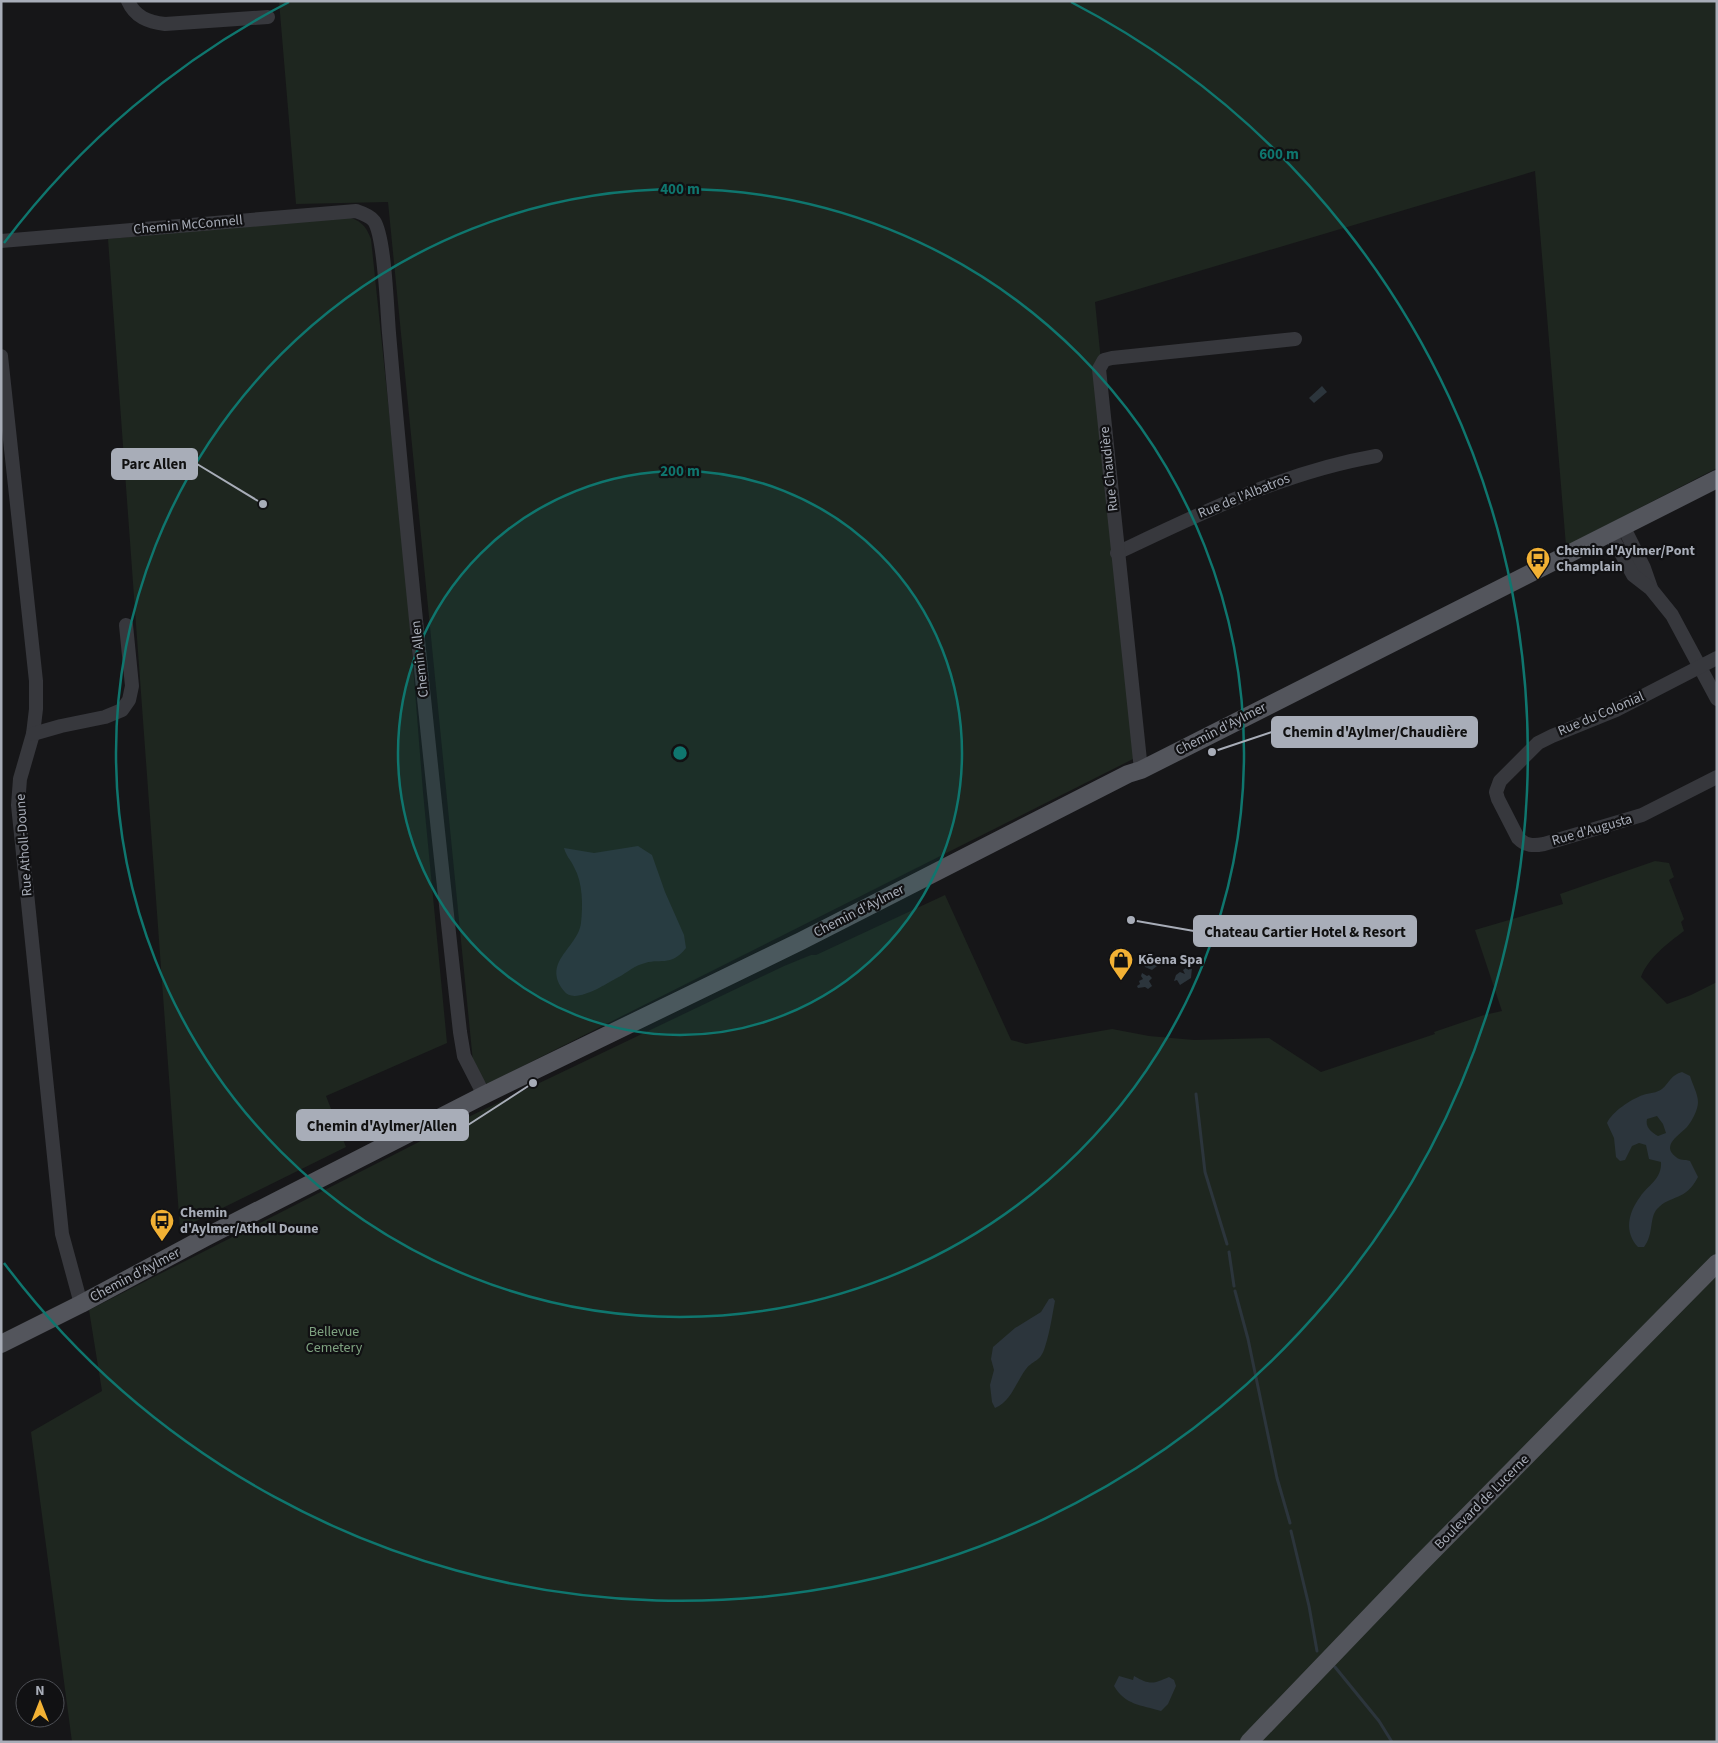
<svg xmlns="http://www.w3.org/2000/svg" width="1718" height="1743" font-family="'Source Sans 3',sans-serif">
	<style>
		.green { fill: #1e261f }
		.water { fill: #2c353c; fill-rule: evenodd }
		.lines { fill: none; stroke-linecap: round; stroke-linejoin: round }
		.stream { stroke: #2c353c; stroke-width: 3 }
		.minor { stroke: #37383d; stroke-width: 14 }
		.major { stroke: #53555c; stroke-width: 18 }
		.ring { fill: none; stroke: #0f766e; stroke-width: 2.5 }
		.labels { text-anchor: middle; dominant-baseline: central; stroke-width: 4.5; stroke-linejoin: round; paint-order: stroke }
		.street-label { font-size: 14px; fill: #a8adb8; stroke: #111113 }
		.poi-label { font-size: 14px; font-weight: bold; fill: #a8adb8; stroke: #111113; text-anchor: start }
		.park-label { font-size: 14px; fill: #7fa381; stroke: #111113 }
		.centre { fill: #0f766e; stroke: #111113; stroke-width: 2.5 }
		.ring-label { font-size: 15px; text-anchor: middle; font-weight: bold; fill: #0f766e; stroke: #111113; stroke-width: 4.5; stroke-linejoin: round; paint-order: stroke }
		.leader { fill: none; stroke: #a8adb8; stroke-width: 2 }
		.callout-dot { fill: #a8adb8; stroke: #111113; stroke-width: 2 }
		.callout { fill: #a8adb8; stroke: #a8adb8; stroke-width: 2 }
		.callout-label { font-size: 15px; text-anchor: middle; font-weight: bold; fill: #111 }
	</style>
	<rect width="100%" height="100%" fill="#161618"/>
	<g class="green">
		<polygon points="279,1 1717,1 1717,468 1566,546 1535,171 1095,302 1141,755 487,1084 474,1072 388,202 296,204"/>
		<path d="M 346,217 C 360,219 366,226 371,239 L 405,564 L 423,792 L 447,1043 L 326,1096 L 346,1147 L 180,1229 L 108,239 Z"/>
		<path d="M 1655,861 L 1669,863 L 1674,877 L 1669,880 L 1684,919 L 1681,922 L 1684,931 C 1668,943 1648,958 1641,977 L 1667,1004 L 1691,995 L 1717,982 L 1717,1742 L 72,1742 L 31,1432 L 102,1391 L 89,1310 L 460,1121 L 784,966 L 811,955 L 816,955 L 945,895 L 1011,1040 L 1026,1044 L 1112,1029 L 1149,1036 L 1194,1040 L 1269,1038 L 1321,1072 L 1435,1034 L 1434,1032 L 1484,1015 L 1502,1011 L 1475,930 L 1563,904 L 1560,894 Z"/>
	</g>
	<g class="water">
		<polygon points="1322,386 1327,392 1314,403 1309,398"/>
		<path d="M 638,846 L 652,855 L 665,892 L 684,935 L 686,948 C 670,968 660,957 642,964 C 632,967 624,975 615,979 C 604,985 574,1005 564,991 C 541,962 578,948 581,923 C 583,906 583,883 574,867 C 571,860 566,856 564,848 L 594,853 Z"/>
		<polygon points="1149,955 1152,960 1157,962 1157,966 1152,970 1145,967 1143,962 1144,957"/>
		<polygon points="1188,967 1192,967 1191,978 1180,985 1177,980 1174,981 1176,975 1180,972 1185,974 1183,970 1186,968 1189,970"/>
		<polygon points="1142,973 1147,976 1149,975 1152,978 1149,981 1152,986 1148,989 1145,987 1138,988 1137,986 1140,984 1139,981 1143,979 1141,976"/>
		<path d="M 1682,1072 L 1690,1076 C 1692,1083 1698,1094 1698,1102 C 1698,1110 1692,1121 1687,1127 C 1681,1134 1660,1145 1676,1157 C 1680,1161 1685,1159 1690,1161 L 1698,1177 C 1685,1202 1671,1194 1657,1209 C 1649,1218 1654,1234 1644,1247 L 1638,1247 C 1624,1232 1628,1213 1640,1197 C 1648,1185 1662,1179 1661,1162 L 1649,1159 L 1646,1145 L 1639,1143 L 1632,1146 L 1625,1160 L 1620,1161 L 1616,1157 L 1614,1138 L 1607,1123 C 1612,1112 1631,1099 1643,1095 C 1649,1093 1657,1093 1662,1089 C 1670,1082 1671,1075 1682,1072 ZM 1657,1116 L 1663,1124 L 1666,1133 L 1658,1136 C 1651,1132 1645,1127 1647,1119 Z"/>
		<path d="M 1053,1298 L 1055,1301 C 1052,1316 1050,1332 1045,1347 C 1040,1363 1034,1359 1026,1369 C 1016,1382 1011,1402 995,1408 L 992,1402 L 990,1385 L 994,1370 L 991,1359 L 993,1347 L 1015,1328 L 1041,1312 L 1049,1299 Z"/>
		<path d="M 1119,1676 L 1133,1680 L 1134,1676 C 1150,1685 1153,1684 1169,1677 L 1174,1680 L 1176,1686 L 1168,1704 L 1161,1711 C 1141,1705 1125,1705 1114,1686 Z"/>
	</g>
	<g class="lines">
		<g class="stream">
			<polyline points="1196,1094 1205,1172 1227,1244"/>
			<polyline points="1229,1252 1234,1286"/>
			<polyline points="1235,1291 1248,1339 1277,1478 1290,1523"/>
			<polyline points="1291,1531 1309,1606 1317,1651"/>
			<polyline points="1335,1667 1379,1721 1392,1742"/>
		</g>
		<g class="minor">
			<path d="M 128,1 C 135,17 148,22 165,24 L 268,17"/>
			<path d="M 1,241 L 356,211 C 362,213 370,216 374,221 C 385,237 387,310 389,333 C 409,566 434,799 460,1032 L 464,1056 L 484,1095"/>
			<polyline points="1,356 36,681 36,709 33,734 20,779 18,805 62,1234 81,1304"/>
			<polyline points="1623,526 1644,568 1651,588"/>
			<polyline points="1610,533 1633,575 1651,589 1672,615 1717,699"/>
			<path d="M 1117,553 C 1201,513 1284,472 1376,456"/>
			<path d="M 1717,658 L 1616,710 L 1552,736 L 1538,743 L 1500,781 L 1496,792 L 1498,799 L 1518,838 C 1526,846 1533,846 1544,844 L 1642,815 L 1717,777"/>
			<polyline points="33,734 61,726 105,717 122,710 129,700 132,686 126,625"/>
			<polyline points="1141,770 1099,369 1104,360 1112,358 1295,339"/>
		</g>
		<g class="major">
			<polyline points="1,1344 81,1304 206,1237 484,1095 801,941 1128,774 1141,770 1717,479"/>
			<polyline points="1249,1742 1419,1565 1717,1263"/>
		</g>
	</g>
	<circle cx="680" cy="753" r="282" fill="#0f766e" fill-opacity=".12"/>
	<g class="ring">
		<circle cx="680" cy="753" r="282"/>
		<circle cx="680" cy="753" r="564"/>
		<path d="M4 243A847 847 0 0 1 289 2M1071 2A847 847 0 1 1 4 1263"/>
	</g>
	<defs>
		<symbol id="bus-pin" viewBox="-11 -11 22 30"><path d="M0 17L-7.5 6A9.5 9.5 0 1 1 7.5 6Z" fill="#f2b134" stroke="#111113"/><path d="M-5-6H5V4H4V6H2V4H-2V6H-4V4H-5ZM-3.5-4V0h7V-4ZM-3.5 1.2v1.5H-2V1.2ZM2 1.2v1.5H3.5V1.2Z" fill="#111"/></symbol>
		<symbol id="shop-pin" viewBox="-11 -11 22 30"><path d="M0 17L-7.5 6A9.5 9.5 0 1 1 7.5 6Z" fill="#f2b134" stroke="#111113"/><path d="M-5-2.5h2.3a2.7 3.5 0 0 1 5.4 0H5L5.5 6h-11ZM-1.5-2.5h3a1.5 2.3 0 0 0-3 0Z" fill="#111"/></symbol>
	</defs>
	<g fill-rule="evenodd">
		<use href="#bus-pin" x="1524" y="545" width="28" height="38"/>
		<use href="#shop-pin" x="1107" y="946" width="28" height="38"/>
		<use href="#bus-pin" x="148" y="1207" width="28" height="38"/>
	</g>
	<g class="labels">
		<g class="street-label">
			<text transform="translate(188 225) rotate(-5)">Chemin McConnell</text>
			<text transform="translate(1109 469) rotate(-96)">Rue Chaudière</text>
			<text transform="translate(1244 496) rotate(-22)">Rue de l'Albatros</text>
			<text transform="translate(420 659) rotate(-96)">Chemin Allen</text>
			<text transform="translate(1601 714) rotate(-23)">Rue du Colonial</text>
			<text transform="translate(1221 729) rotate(-27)">Chemin d'Aylmer</text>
			<text transform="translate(1592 830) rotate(-16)">Rue d'Augusta</text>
			<text transform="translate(24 845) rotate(-94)">Rue Atholl-Doune</text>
			<text transform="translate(859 911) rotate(-27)">Chemin d'Aylmer</text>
			<text transform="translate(135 1275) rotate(-28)">Chemin d'Aylmer</text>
			<text transform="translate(1482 1502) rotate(-45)">Boulevard de Lucerne</text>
		</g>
		<g class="poi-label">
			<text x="1556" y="551">Chemin d'Aylmer/Pont<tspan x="1556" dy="16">Champlain</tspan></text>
			<text x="1138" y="960">Kōena Spa</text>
			<text x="180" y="1213">Chemin<tspan x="180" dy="16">d'Aylmer/Atholl Doune</tspan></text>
		</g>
		<g class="park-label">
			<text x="334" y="1332">Bellevue<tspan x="334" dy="16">Cemetery</tspan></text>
		</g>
	</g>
	<circle cx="680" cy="753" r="8" class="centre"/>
	<g class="ring-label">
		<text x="1279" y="159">600 m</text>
		<text x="680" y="194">400 m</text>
		<text x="680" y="476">200 m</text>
	</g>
	<path class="leader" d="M263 504L197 464M1212 752L1272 732M1131 920L1194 931M533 1083L468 1125"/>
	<g class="callout-dot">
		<circle cx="263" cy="504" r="5"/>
		<circle cx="1212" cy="752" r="5"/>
		<circle cx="1131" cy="920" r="5"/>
		<circle cx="533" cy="1083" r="5"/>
	</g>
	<g class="callout">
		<rect x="112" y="449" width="85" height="30" rx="5"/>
		<rect x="1272" y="717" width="205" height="30" rx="5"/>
		<rect x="1194" y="916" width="222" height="30" rx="5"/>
		<rect x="297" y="1110" width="171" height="30" rx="5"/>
	</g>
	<g class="callout-label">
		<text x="154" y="469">Parc Allen</text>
		<text x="1375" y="737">Chemin d'Aylmer/Chaudière</text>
		<text x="1305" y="937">Chateau Cartier Hotel &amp; Resort</text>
		<text x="382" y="1131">Chemin d'Aylmer/Allen</text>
	</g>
	<rect width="1718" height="1743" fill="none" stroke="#a8adb8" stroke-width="5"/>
	<g transform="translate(40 1703)"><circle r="24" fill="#111113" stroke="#4d4f55"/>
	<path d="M0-4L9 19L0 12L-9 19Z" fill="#f2b134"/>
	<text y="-8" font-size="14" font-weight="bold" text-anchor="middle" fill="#a8adb8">N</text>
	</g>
</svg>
